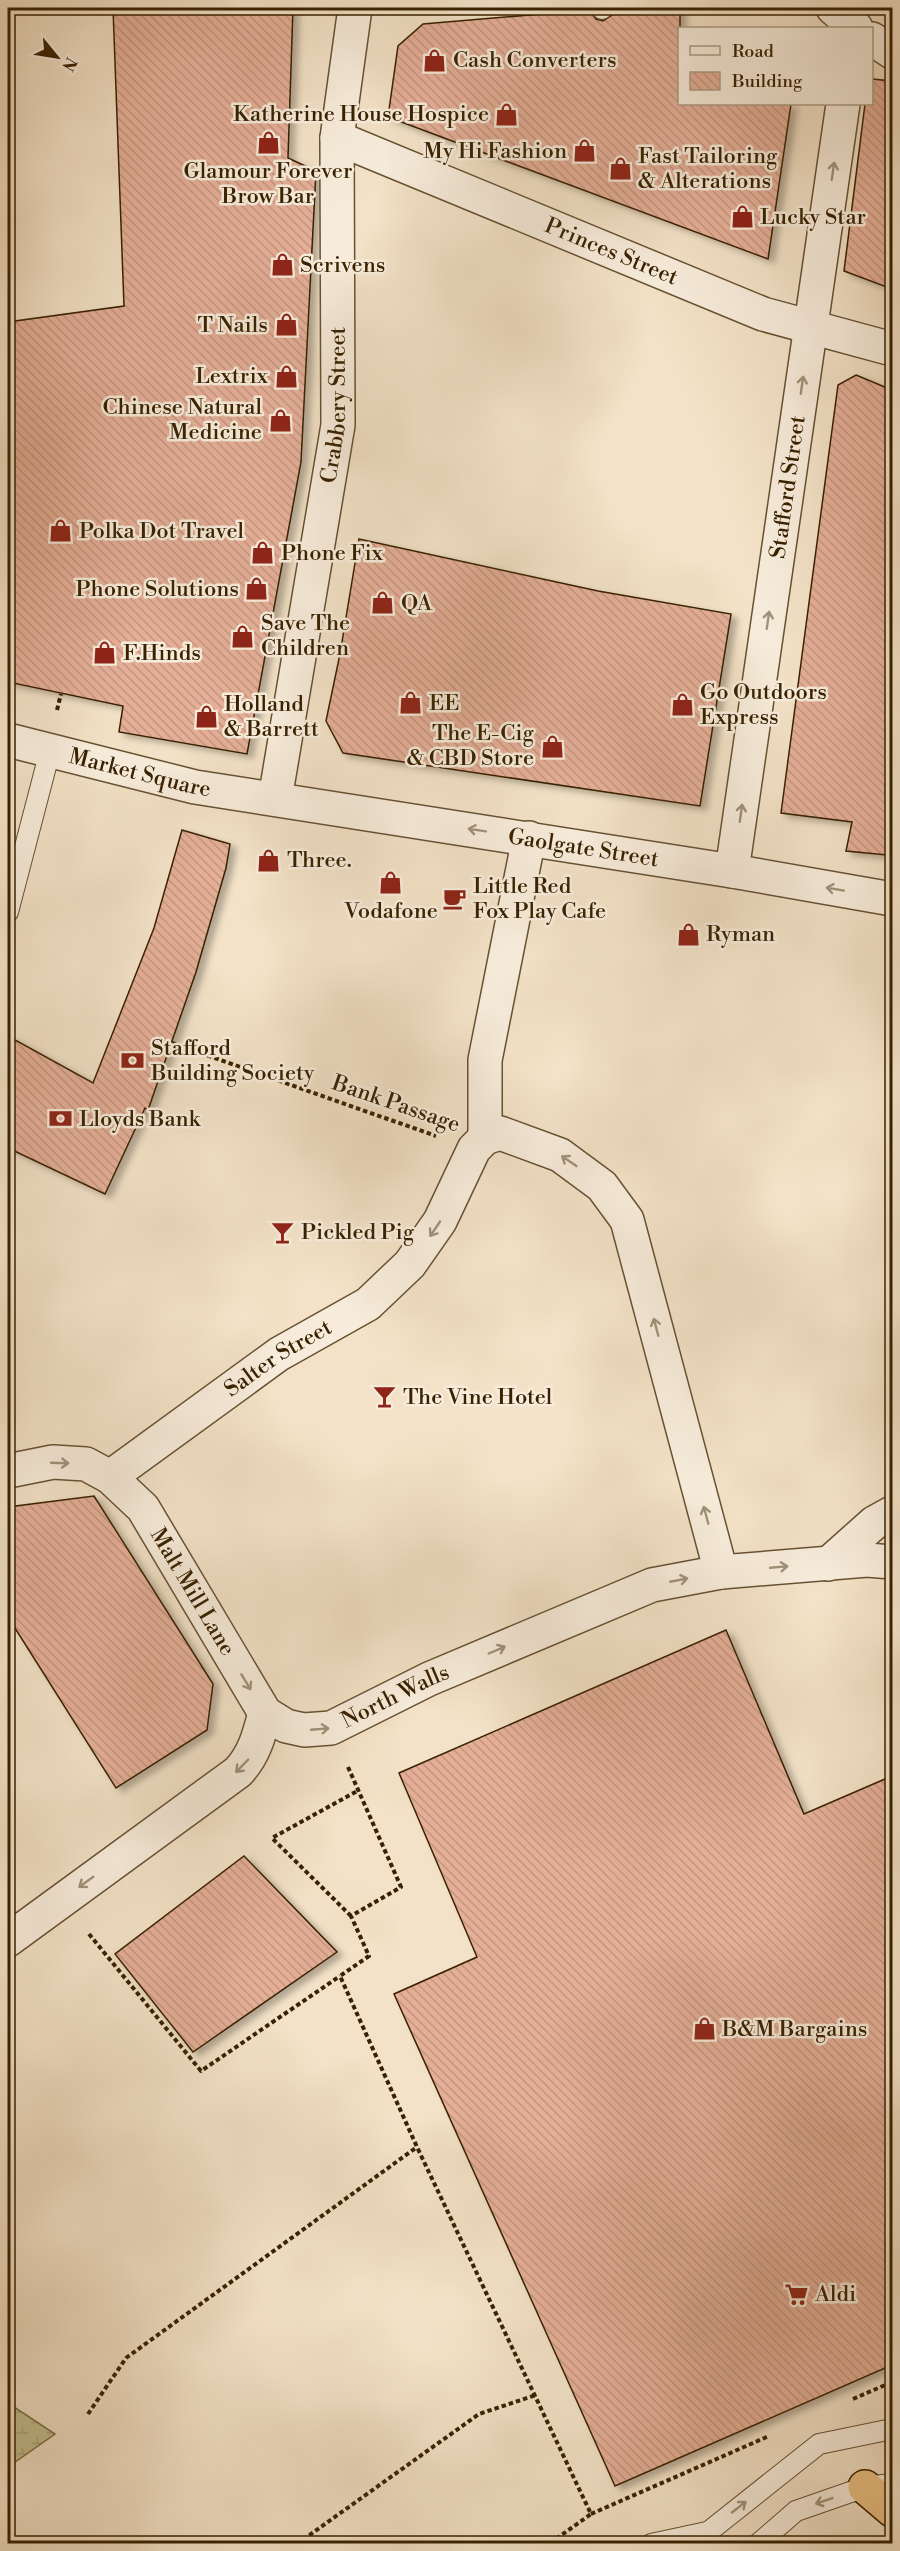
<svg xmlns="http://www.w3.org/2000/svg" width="900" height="2551" font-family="'Libre Bodoni',serif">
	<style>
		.wetland { fill: url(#wetland-marsh); stroke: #7e7048; stroke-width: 1.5 }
		.building { fill: url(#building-back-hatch); stroke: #382100; stroke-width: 1.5; filter: url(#shadow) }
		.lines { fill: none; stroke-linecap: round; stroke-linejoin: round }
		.lane-casing { stroke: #675132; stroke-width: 22 }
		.street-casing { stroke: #675132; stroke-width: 36 }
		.highway-casing { stroke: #382100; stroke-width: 36 }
		.path { stroke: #382100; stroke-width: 4; stroke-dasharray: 4.5 3; stroke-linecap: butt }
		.lane { stroke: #f7ecdb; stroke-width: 20 }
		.street { stroke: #f7ecdb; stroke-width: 33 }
		.highway { stroke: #eac184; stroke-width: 33 }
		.oneway { stroke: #a19178 }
		.labels { text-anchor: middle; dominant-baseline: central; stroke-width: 5; stroke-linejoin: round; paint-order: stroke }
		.poi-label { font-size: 22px; fill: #382100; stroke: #f7ecdb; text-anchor: start }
		.street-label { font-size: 22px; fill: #382100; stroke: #f7ecdb }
	</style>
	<defs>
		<pattern id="wetland-marsh" width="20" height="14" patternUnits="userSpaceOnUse" patternTransform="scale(1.5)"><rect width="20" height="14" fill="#c3c090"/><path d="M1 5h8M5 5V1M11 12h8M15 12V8" fill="none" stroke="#a8a57a"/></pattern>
		<pattern id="building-back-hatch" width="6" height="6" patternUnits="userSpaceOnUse" patternTransform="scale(1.5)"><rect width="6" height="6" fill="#e4ae97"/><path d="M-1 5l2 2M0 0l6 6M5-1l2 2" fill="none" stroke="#c49580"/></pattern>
		<filter id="shadow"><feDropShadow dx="6" dy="4" stdDeviation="3" flood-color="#0004"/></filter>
	</defs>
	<rect width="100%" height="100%" fill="#f3e2c7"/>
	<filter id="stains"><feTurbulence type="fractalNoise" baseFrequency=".00333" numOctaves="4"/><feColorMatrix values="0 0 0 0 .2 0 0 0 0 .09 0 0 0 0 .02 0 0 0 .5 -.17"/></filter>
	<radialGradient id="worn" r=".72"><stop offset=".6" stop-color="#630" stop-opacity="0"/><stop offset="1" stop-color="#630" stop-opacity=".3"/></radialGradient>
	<polygon class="wetland" points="8,2403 55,2434 8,2467"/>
	<g class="building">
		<polygon points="113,8 293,8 288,158 316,171 301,462 247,754 119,732 123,706 8,682 8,322 124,306"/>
		<polygon points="614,8 680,8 680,104 791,104 768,259 388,117 398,46 423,24 590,10 596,19 603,21 612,15"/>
		<polygon points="872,79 892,81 892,289 844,271 865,104 872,104"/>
		<polygon points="856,375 892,390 892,818 887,855 846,851 852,822 781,813 838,385"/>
		<polygon points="359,539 598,591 731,614 700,806 343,753 326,721 340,654"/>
		<polygon points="182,830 230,844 226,868 196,972 148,1110 145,1108 105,1194 8,1148 8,1036 93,1083 154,928"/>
		<polygon points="94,1496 213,1684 207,1730 116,1788 8,1617 8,1507"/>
		<polygon points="726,1630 804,1814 892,1776 892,2365 615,2486 394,1994 477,1957 399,1773"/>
		<polygon points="244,1856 337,1952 193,2052 115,1954"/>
	</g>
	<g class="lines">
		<defs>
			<g id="lane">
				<polyline points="602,8 602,9"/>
				<polyline points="8,912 50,751"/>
				<polyline points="651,2544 707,2532"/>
				<polyline points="693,2544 819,2444 892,2429"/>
				<polyline points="758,2544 796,2511 865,2487 892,2484"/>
			</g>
			<g id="street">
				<polyline points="833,8 856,28"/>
				<polyline points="872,39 892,52"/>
				<path id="s1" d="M 337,138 L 763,314 L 892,349"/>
				<path id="s2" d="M 8,740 L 195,787 L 732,871 L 892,899"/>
				<path id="s3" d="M 275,799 L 338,425 L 337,138 L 355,8"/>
				<path id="s4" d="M 732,871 L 843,104"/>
				<polyline points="485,1138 485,1060 529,838"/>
				<path id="s5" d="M 8,1471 L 53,1462 L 86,1464 L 110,1477 L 143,1508 L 265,1713 L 286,1726 L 304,1730 L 331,1728 L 429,1679 L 652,1585 L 721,1572 L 867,1560 L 892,1562"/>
				<path id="s6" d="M 110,1477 L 279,1354 L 368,1304 L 410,1264 L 440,1221 L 474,1149 L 485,1138 L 500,1133 L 560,1155 L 602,1186 L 627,1220 L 721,1572"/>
				<polyline points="828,1564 874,1523 892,1513"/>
				<path d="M 8,1940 L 238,1772 C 254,1755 259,1736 265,1713"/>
			</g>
			<polyline id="highway" points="865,2487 892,2510"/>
		</defs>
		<use href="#lane" class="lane-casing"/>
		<use href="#street" class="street-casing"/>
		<use href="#highway" class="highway-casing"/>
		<g class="path">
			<polyline points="57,710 61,694"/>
			<polyline points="172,1043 436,1136"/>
			<polyline points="348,1767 401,1887 351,1916 369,1956 340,1976 417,2147 591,2514 549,2544"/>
			<polyline points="351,1916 272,1838 359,1790"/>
			<polyline points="89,1934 201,2071 340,1976"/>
			<polyline points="853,2399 892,2382"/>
			<polyline points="88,2414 126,2358 417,2147"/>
			<polyline points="591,2514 769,2436"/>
			<polyline points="297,2544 479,2414 536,2395"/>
		</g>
		<use href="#lane" class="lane"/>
		<use href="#street" class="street"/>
		<use href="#highway" class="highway"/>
	</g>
	<defs><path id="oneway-shaft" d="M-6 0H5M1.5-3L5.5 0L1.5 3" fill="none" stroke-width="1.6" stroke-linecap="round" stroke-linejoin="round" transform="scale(1.5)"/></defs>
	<g class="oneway">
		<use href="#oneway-shaft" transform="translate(833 171) rotate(-82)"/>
		<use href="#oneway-shaft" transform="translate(802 385) rotate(-82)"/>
		<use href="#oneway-shaft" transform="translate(768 620) rotate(-82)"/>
		<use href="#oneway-shaft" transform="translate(741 813) rotate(-82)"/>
		<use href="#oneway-shaft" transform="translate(477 830) rotate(-171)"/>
		<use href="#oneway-shaft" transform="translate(835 889) rotate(-170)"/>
		<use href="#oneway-shaft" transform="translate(569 1161) rotate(-146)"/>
		<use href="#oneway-shaft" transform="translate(435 1229) rotate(124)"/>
		<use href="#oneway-shaft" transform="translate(656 1327) rotate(-105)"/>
		<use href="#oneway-shaft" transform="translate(60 1463) rotate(2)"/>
		<use href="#oneway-shaft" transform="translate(706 1515) rotate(-105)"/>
		<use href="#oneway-shaft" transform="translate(779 1567) rotate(-5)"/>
		<use href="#oneway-shaft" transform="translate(679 1580) rotate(-11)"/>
		<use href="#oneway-shaft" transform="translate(497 1650) rotate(-23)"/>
		<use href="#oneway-shaft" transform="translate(246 1682) rotate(59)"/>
		<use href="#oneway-shaft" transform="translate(320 1729) rotate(-5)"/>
		<use href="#oneway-shaft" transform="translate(242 1766) rotate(134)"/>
		<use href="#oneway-shaft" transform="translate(86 1882) rotate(144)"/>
		<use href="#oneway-shaft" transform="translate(824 2501) rotate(161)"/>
		<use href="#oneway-shaft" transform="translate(739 2507) rotate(-38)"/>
	</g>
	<defs>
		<symbol id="shop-bare" viewBox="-9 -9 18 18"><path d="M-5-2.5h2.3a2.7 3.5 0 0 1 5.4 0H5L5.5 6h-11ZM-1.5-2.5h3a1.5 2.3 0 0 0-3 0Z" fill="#8f2418" stroke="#f7ecdb" stroke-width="2.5" paint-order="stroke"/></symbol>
		<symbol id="cafe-bare" viewBox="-9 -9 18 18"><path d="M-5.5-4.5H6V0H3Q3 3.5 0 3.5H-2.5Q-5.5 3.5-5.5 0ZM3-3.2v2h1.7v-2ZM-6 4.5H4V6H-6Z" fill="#8f2418" stroke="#f7ecdb" stroke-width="2.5" paint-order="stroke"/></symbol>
		<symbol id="bank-bare" viewBox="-9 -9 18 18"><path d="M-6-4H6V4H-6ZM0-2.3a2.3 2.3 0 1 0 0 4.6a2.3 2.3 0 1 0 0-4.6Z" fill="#8f2418" stroke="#f7ecdb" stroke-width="2.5" paint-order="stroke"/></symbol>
		<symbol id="bar-bare" viewBox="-9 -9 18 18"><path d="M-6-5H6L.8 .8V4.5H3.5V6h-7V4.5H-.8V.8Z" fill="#8f2418" stroke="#f7ecdb" stroke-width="2.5" paint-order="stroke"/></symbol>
		<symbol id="supermarket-bare" viewBox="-9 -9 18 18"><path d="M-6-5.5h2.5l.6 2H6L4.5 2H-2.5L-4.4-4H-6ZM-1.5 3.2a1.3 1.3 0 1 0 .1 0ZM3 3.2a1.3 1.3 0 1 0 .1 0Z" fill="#8f2418" stroke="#f7ecdb" stroke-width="2.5" paint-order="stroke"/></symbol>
	</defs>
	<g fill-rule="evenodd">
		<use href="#shop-bare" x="418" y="44" width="33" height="33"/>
		<use href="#shop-bare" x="490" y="98" width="33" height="33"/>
		<use href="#shop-bare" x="252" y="126" width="33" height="33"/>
		<use href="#shop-bare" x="568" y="134" width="33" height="33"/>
		<use href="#shop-bare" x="604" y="152" width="33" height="33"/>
		<use href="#shop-bare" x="726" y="200" width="33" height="33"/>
		<use href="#shop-bare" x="266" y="248" width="33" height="33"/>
		<use href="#shop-bare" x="270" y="308" width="33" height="33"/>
		<use href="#shop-bare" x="270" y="360" width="33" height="33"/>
		<use href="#shop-bare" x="264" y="404" width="33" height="33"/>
		<use href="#shop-bare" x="44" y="514" width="33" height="33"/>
		<use href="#shop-bare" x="246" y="536" width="33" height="33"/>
		<use href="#shop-bare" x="240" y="572" width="33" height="33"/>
		<use href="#shop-bare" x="366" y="586" width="33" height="33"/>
		<use href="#shop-bare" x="226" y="620" width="33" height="33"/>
		<use href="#shop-bare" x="88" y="636" width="33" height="33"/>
		<use href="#shop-bare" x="394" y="686" width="33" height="33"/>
		<use href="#shop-bare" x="666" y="688" width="33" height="33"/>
		<use href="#shop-bare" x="190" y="700" width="33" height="33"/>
		<use href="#shop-bare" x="536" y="730" width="33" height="33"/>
		<use href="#shop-bare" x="252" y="844" width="33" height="33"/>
		<use href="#shop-bare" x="374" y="866" width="33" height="33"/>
		<use href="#cafe-bare" x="438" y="882" width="33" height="33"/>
		<use href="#shop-bare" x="672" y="918" width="33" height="33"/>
		<use href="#bank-bare" x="116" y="1044" width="33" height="33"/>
		<use href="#bank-bare" x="44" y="1102" width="33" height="33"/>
		<use href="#bar-bare" x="266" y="1216" width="33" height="33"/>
		<use href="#bar-bare" x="368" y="1380" width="33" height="33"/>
		<use href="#shop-bare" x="688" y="2012" width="33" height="33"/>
		<use href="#supermarket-bare" x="780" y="2278" width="33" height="33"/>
	</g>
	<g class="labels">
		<g class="poi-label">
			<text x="453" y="60">Cash Converters</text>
			<text x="489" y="114" text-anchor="end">Katherine House Hospice</text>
			<text x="567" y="151" text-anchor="end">My Hi Fashion</text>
			<text x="638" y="156">Fast Tailoring<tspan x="638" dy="25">&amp; Alterations</tspan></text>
			<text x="268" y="171" text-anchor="middle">Glamour Forever<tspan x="268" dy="25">Brow Bar</tspan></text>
			<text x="760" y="217">Lucky Star</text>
			<text x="300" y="265">Scrivens</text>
			<text x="268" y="325" text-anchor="end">T Nails</text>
			<text x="268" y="376" text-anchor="end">Lextrix</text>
			<text x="262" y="407" text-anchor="end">Chinese Natural<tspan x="262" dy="25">Medicine</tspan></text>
			<text x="79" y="531">Polka Dot Travel</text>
			<text x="281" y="553">Phone Fix</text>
			<text x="239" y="589" text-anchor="end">Phone Solutions</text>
			<text x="401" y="603">QA</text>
			<text x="261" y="623">Save The<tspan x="261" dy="25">Children</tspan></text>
			<text x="123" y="653">F.Hinds</text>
			<text x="700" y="692">Go Outdoors<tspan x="700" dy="25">Express</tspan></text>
			<text x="429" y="703">EE</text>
			<text x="224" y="704">Holland<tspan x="224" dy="25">&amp; Barrett</tspan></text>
			<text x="534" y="733" text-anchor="end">The E-Cig<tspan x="534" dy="25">&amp; CBD Store</tspan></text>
			<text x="287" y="860">Three.</text>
			<text x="473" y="886">Little Red<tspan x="473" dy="25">Fox Play Cafe</tspan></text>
			<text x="391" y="911" text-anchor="middle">Vodafone</text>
			<text x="706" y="934">Ryman</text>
			<text x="151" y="1048">Stafford<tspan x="151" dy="25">Building Society</tspan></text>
			<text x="79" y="1119">Lloyds Bank</text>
			<text x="301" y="1232">Pickled Pig</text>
			<text x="403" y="1397">The Vine Hotel</text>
			<text x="722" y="2029">B&amp;M Bargains</text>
			<text x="815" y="2294">Aldi</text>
		</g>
		<g class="street-label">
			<text stroke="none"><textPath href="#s1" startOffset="297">Princes Street</textPath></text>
			<text stroke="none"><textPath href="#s3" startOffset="399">Crabbery Street</textPath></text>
			<text stroke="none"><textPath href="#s4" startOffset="388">Stafford Street</textPath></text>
			<text stroke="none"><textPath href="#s2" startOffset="136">Market Square</textPath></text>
			<text stroke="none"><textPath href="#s2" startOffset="586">Gaolgate Street</textPath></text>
			<text transform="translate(396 1104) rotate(19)">Bank Passage</text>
			<text stroke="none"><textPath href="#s6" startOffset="206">Salter Street</textPath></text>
			<text stroke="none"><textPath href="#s5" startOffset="249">Malt Mill Lane</textPath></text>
			<text stroke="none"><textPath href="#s5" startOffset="532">North Walls</textPath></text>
		</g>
	</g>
	<rect width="900" height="2551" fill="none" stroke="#f3e2c7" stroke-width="30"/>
	<rect x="9" y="9" width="882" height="2533" fill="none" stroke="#382100" stroke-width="3"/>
	<rect x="15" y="15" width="870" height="2521" fill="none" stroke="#382100" stroke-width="1.5"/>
	<rect x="678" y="27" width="195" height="78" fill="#f7ecdb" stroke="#ab9b83" stroke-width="1.5"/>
	<rect x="690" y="46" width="30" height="9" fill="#f7ecdb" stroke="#ab9b83" stroke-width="1.5"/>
	<text x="732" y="57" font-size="18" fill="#382100">Road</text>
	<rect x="690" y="72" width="30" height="18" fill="url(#building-back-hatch)" stroke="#ab9b83" stroke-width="1.5"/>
	<text x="732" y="87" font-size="18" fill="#382100">Building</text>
	<g transform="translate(57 57) rotate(120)" stroke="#f7ecdb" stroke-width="4.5" paint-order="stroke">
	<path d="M0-4.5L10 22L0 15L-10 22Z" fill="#382100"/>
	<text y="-9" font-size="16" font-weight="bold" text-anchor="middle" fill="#382100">N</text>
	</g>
	<rect width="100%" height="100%" filter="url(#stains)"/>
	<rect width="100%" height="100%" fill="url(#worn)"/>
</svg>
